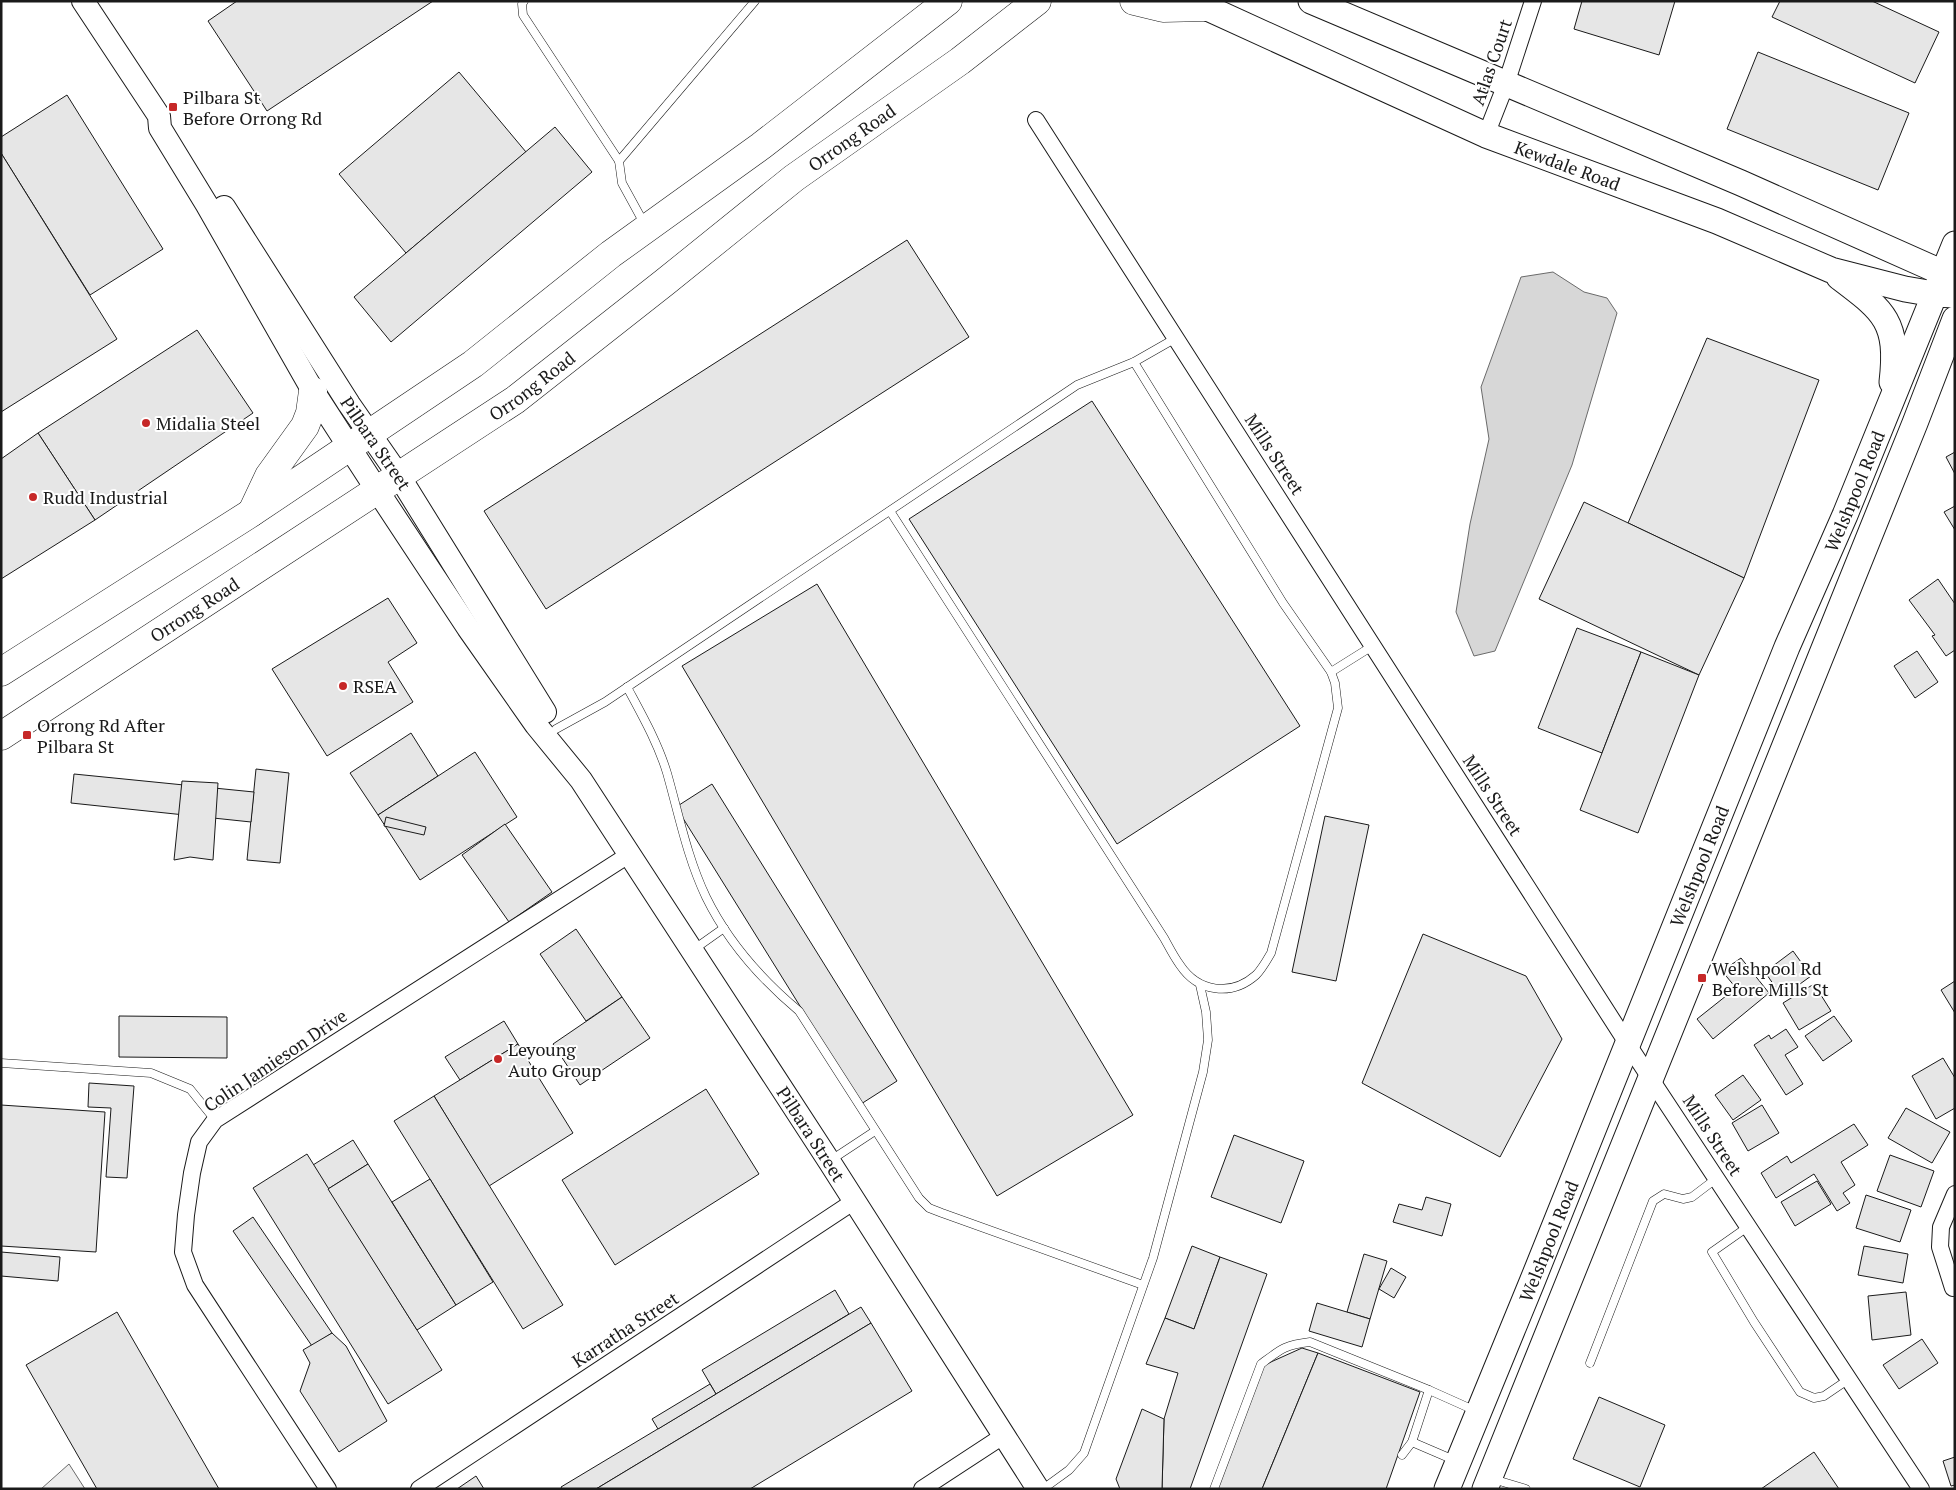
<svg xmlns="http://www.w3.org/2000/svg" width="1956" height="1490" font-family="'PT Serif',serif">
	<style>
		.built { fill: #ededed; stroke: #6a6a6a }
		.water { fill: #d7d7d7; stroke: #6a6a6a }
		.building { fill: #e6e6e6; stroke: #1a1a1a }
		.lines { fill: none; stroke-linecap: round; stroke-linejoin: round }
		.lane-casing { stroke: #1a1a1a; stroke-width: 9 }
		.street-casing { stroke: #1a1a1a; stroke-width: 18 }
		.secondary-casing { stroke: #1a1a1a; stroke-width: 24 }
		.primary-casing { stroke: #1a1a1a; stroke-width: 27 }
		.highway-casing { stroke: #1a1a1a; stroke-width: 29 }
		.lane { stroke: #fff; stroke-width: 8 }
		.street { stroke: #fff; stroke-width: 16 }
		.secondary { stroke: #fff; stroke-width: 22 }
		.primary { stroke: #fff; stroke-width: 25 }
		.highway { stroke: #fff; stroke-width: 28 }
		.poi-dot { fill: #c62828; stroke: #fff; stroke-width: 2 }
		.labels { text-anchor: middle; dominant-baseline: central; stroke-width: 4; stroke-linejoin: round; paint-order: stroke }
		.street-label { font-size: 18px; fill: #1a1a1a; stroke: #fff }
		.poi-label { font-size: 18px; fill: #1a1a1a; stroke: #fff; text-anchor: start }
	</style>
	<rect width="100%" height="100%" fill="#fff"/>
	<polygon class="built" points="69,1464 85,1489 41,1489"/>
	<polygon class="water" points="1553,272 1584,292 1607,298 1617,313 1572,465 1495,651 1474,656 1456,612 1470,524 1489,439 1481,387 1521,277"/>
	<g class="building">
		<polygon points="237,1 433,1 267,111 208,21"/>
		<polygon points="1582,1 1675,1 1659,55 1574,29"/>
		<polygon points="1780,1 1872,1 1939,32 1915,83 1772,17"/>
		<polygon points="1758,52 1909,113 1878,190 1727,129"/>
		<polygon points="459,72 526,152 406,253 339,174"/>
		<polygon points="67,95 163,249 90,295 1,153 1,137"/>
		<polygon points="555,127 592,172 391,342 354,297"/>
		<polygon points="1,153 117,339 1,412"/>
		<polygon points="907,240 969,337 546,609 484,511"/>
		<polygon points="197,330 253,413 95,520 38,433"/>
		<polygon points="1707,338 1819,380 1744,578 1628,523"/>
		<polygon points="1092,401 1300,726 1117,844 909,519"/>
		<polygon points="38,433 95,520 1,579 1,459"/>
		<polygon points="1955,452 1955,474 1946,457"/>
		<polygon points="1584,502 1744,578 1699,675 1539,599"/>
		<polygon points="1955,506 1955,530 1944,512"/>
		<polygon points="1938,579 1955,604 1955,650 1946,656 1932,636 1935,635 1909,600"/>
		<polygon points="817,584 1133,1115 997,1196 682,666"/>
		<polygon points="388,598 417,643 388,662 413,702 327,756 272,669"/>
		<polygon points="1577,628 1641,652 1602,753 1538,728"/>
		<polygon points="1917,651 1938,682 1915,698 1894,666"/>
		<polygon points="1641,652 1699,675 1638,833 1580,810"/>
		<polygon points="411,733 438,776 378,815 350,773"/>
		<polygon points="475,752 517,817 420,880 378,815"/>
		<polygon points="256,769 289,773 280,863 247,860"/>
		<polygon points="74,774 254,792 251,822 71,803"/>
		<polygon points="182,781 218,783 213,860 190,857 174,860"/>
		<polygon points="712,784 897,1081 861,1104 676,807"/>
		<polygon points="1325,816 1369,825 1336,981 1292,972"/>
		<polygon points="386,817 426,827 424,835 384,826"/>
		<polygon points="505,824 552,892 509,922 462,855"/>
		<polygon points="576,929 622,997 586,1021 540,954"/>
		<polygon points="1423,934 1526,976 1562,1039 1500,1157 1362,1083"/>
		<polygon points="1793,951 1811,976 1782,997 1765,972"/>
		<polygon points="1741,958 1769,993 1713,1039 1697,1019 1736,988 1722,971"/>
		<polygon points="1955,981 1955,1013 1941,990"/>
		<polygon points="1814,984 1831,1011 1799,1030 1783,1003"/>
		<polygon points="622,997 650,1038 580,1085 553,1044"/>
		<polygon points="119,1016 227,1017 227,1058 119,1057"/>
		<polygon points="1834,1016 1852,1041 1823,1061 1805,1036"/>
		<polygon points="504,1021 518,1044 460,1080 445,1057"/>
		<polygon points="1786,1029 1798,1047 1785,1055 1803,1084 1786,1095 1754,1045 1769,1035 1771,1039"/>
		<polygon points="518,1044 573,1133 489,1186 434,1096"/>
		<polygon points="1943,1058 1955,1078 1955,1108 1936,1119 1912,1076"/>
		<polygon points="1743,1075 1761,1100 1733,1120 1715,1095"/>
		<polygon points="89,1083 134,1086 127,1178 106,1177 111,1108 88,1107"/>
		<polygon points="706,1089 759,1174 615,1265 562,1180"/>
		<polygon points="434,1096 563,1305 523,1329 394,1121"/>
		<polygon points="1,1105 105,1112 96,1252 1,1246"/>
		<polygon points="1762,1105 1779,1133 1748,1151 1732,1123"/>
		<polygon points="1906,1108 1950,1132 1932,1163 1888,1138"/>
		<polygon points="1854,1124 1868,1145 1841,1162 1855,1185 1843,1193 1850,1203 1837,1211 1814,1174 1776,1198 1761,1173 1787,1156 1791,1163"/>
		<polygon points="1234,1135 1304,1161 1281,1223 1211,1197"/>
		<polygon points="353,1140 368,1164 328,1189 313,1165"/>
		<polygon points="307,1154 442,1370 388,1404 253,1188"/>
		<polygon points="1890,1155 1934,1171 1921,1207 1877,1191"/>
		<polygon points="368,1164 456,1305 417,1330 328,1189"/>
		<polygon points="430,1179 493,1282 456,1305 392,1202"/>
		<polygon points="1817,1181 1831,1204 1795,1226 1781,1202"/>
		<polygon points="1866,1195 1911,1210 1900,1242 1856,1228"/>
		<polygon points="1426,1197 1451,1204 1442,1236 1393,1222 1399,1204 1422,1210"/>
		<polygon points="253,1217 332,1333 312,1346 233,1231"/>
		<polygon points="1192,1246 1220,1257 1194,1329 1165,1318"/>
		<polygon points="1864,1246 1908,1254 1903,1283 1858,1275"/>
		<polygon points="1,1252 60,1257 58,1281 1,1276"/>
		<polygon points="1364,1254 1387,1261 1370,1319 1347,1312"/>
		<polygon points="1220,1257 1267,1274 1190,1489 1162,1489 1164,1419 1178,1373 1146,1364 1165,1318 1194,1329"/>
		<polygon points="1391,1268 1406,1277 1394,1298 1379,1289"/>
		<polygon points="835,1290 849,1314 716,1394 702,1370"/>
		<polygon points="1906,1292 1911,1335 1872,1340 1868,1296"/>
		<polygon points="1317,1303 1370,1319 1362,1347 1309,1331"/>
		<polygon points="861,1307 871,1323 596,1489 562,1489 561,1487"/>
		<polygon points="117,1312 219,1489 97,1489 26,1365"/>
		<polygon points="871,1323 912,1391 750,1489 596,1489"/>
		<polygon points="332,1333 346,1346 387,1421 339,1452 300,1391 310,1363 303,1350"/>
		<polygon points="1922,1339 1938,1363 1899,1389 1883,1365"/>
		<polygon points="1302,1348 1318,1353 1262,1489 1216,1489 1262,1366"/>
		<polygon points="1318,1353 1420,1392 1386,1489 1262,1489"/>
		<polygon points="710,1384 716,1394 658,1429 652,1419"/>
		<polygon points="1599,1397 1665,1425 1640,1487 1573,1459"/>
		<polygon points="1142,1409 1164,1419 1162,1489 1120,1489 1116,1479"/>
		<polygon points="1814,1452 1839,1489 1761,1489"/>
		<polygon points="1955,1457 1955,1485 1951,1486 1943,1461"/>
		<polygon points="476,1476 484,1489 457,1489"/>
	</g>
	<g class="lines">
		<defs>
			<g id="lane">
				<polyline points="524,1 522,4 523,15 619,161"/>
				<polyline points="645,225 622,183 619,161 755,1"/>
				<path d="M 890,511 L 1164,938 C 1169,947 1174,957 1180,965 C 1198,992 1231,997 1256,975 C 1262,969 1267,960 1271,953 L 1338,708 L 1335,683 L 1331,672 L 1283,603 L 1134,362"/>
				<polyline points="1331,672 1374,645"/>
				<path d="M 627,687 C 642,715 658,743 667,773 C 679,815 687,857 706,897 C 727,940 762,980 799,1011 L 919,1198 L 929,1208 L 942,1213 L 1143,1285"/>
				<polyline points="556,729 605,702 1077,385 1134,362 1176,338"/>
				<polyline points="693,950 724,928"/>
				<polyline points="1,1063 151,1073 190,1089 215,1120"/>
				<polyline points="831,1160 875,1131"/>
				<polyline points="1749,1226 1712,1252 1754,1322 1800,1392 1814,1398 1824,1396 1849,1379"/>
				<polyline points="1590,1363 1653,1201 1664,1194 1683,1199 1692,1197 1717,1178"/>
				<polyline points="1412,1442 1454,1460"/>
				<polyline points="1402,1455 1412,1442 1429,1390"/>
				<polyline points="1493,1479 1526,1489"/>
				<polyline points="1043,1489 1069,1470 1084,1453 1153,1258 1203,1072 1208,1040 1206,1012 1200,985"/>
				<path d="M 1214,1489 L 1261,1364 C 1281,1349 1285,1345 1310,1342 L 1429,1390 L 1476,1411"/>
			</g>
			<g id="street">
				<polyline points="1036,120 1627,1043 1921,1489"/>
				<polyline points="1486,135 1506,84 1533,1"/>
				<polyline points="1953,1288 1940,1247 1941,1227 1955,1194"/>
				<polyline points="328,1489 195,1285 183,1252 186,1215 192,1173 199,1142 215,1120 630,854"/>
				<polyline points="419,1489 853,1202"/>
				<polyline points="922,1489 1003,1436"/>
			</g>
			<g id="secondary">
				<path id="s1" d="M 83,1 L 159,116 L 160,128 L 207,205 L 313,391 L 377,490 L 468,628 L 536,725 L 581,780 L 829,1161 L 1038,1489"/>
				<path id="s2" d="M 224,207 L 349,404 L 399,476 L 545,712"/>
			</g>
			<g id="primary">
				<path id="s3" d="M 1192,1 L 1486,135 L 1717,221 L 1831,270 L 1905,289 L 1934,294 L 1955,295"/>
				<polyline points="1311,1 1741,183 1932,268 1955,282"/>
				<path d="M 1839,277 C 1884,311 1899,321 1892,382"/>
				<path id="s4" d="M 1447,1489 L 1532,1282 L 1787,647 L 1845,515 L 1955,244"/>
				<polyline points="1485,1489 1915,423 1955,319"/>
			</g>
			<g id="highway">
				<polyline points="1134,1 1163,8 1205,7"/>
				<polyline points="252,512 269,476 305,426 310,413 313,391"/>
				<polyline points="1,672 251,513 473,364 611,254 761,146 948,1"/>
				<path id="s5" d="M 1,736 L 515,400 L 665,282 L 794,178 L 960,61 L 1037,1"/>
			</g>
		</defs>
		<use href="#lane" class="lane-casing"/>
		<use href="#street" class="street-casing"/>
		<use href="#secondary" class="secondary-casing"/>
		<use href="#primary" class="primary-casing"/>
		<use href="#highway" class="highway-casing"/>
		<use href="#lane" class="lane"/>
		<use href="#street" class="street"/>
		<use href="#secondary" class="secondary"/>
		<use href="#primary" class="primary"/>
		<use href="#highway" class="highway"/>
	</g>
	<g class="poi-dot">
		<rect x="168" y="102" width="10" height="10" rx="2.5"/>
		<circle cx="146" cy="423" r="5"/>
		<circle cx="33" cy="497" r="5"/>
		<circle cx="343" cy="686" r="5"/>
		<rect x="22" y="730" width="10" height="10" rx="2.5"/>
		<rect x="1697" y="973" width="10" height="10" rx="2.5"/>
		<circle cx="498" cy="1059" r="5"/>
	</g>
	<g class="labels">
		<g class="street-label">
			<text transform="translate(1491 62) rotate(-71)">Atlas Court</text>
			<text stroke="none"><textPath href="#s5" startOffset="1041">Orrong Road</textPath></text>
			<text stroke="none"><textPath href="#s3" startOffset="410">Kewdale Road</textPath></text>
			<text stroke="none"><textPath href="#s5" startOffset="636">Orrong Road</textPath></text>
			<text stroke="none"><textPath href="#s2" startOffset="281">Pilbara Street</textPath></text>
			<text transform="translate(1275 454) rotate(57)">Mills Street</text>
			<text stroke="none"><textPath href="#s4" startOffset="1078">Welshpool Road</textPath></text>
			<text stroke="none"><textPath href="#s5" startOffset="231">Orrong Road</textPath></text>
			<text transform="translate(1493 795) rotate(57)">Mills Street</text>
			<text stroke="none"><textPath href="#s4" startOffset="672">Welshpool Road</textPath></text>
			<text transform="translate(275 1060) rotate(-34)">Colin Jamieson Drive</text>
			<text stroke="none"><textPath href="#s1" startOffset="1349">Pilbara Street</textPath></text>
			<text transform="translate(1713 1135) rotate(57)">Mills Street</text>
			<text stroke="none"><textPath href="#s4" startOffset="268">Welshpool Road</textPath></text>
			<text transform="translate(625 1329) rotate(-33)">Karratha Street</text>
		</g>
		<g class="poi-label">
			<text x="183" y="97">Pilbara St<tspan x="183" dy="21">Before Orrong Rd</tspan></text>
			<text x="156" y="423">Midalia Steel</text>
			<text x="43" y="497">Rudd Industrial</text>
			<text x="353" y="686">RSEA</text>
			<text x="37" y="725">Orrong Rd After<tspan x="37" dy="21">Pilbara St</tspan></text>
			<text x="1712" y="968">Welshpool Rd<tspan x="1712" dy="21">Before Mills St</tspan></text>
			<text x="508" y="1049">Leyoung<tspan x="508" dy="21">Auto Group</tspan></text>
		</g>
	</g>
	<rect width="1956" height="1490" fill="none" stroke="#1a1a1a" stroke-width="5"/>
</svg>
